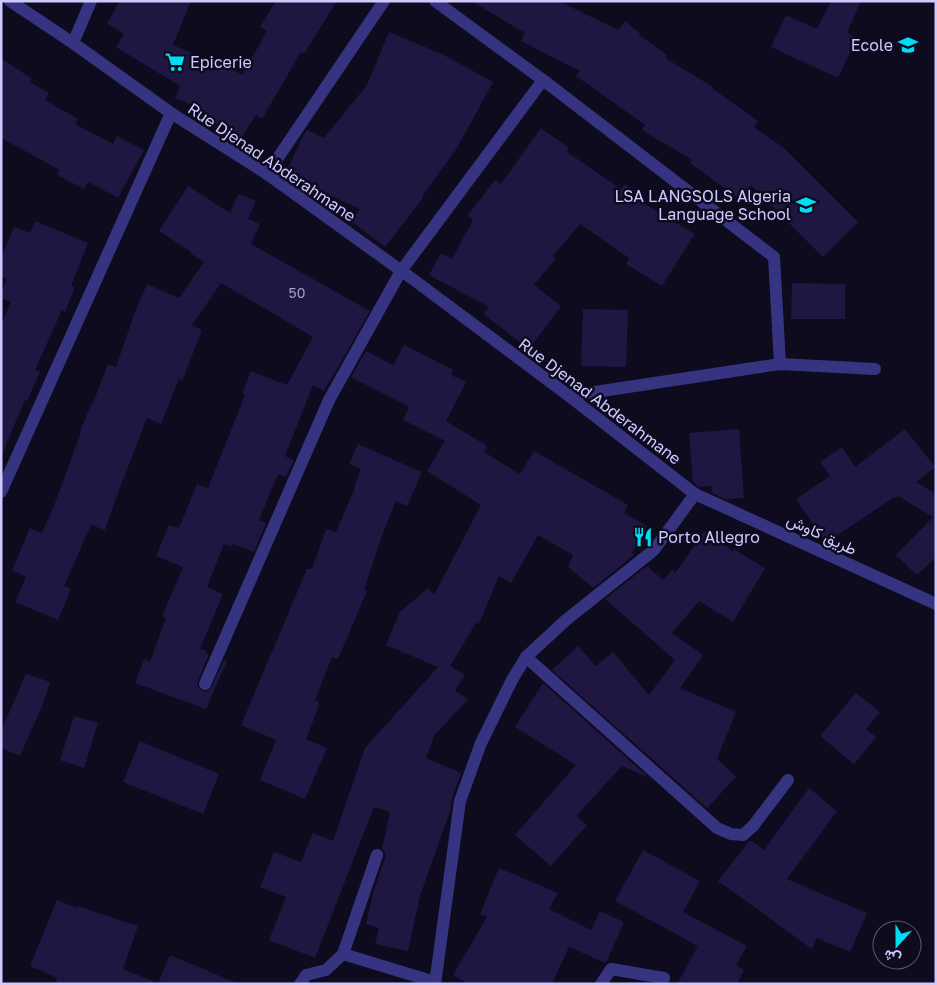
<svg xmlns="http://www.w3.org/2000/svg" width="937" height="985" font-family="'Golos Text',Vazirmatn,sans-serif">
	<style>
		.building { fill: #1f1641 }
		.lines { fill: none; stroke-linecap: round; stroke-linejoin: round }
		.minor { stroke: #363481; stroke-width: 12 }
		.tertiary { stroke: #363481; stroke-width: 12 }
		.labels { text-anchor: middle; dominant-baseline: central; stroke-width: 5; stroke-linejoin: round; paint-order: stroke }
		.number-label { font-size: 14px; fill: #a39cd0 }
		.poi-label { font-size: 16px; fill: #cfc9ff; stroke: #0e0b1f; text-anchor: end }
		.street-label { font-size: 16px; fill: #cfc9ff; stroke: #0e0b1f }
	</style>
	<rect width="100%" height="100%" fill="#0e0b1f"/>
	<g class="building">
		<polygon points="120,1 191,1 173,45 224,67 226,65 242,75 267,31 260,27 276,1 337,1 304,54 301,52 262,119 256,115 241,139 194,110 196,107 175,98 180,86 116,47 124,34 107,23"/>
		<polygon points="471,1 559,1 618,30 625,21 640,33 639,35 667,55 665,58 713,87 712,88 758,121 754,127 784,148 858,222 823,257 751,185 741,200 690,163 692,160 642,130 645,125 576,76 580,71 521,41 525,33"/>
		<polygon points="831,1 861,1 847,33 857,38 838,78 771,47 786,15 817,29"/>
		<polygon points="389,32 442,54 493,82 457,148 422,197 423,198 385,247 351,221 360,209 285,175 303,136 307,130 324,138 367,85"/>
		<polygon points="1,58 32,79 30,82 49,93 45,100 78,119 75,124 113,144 117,136 144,150 118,198 88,182 84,189 57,175 60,170 1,138"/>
		<polygon points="541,128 569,148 567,152 621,189 625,184 641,195 638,200 695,234 662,286 626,264 629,258 580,224 553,256 556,258 534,285 561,306 529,349 483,314 489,307 429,275 441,253 452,259 473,220 468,215 495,180 501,184"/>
		<polygon points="188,186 230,213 238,194 256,201 248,219 260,224 251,244 370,311 324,391 313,385 285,456 294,460 286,477 278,474 259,520 266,523 254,552 232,544 231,547 224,544 207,587 223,594 200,649 207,651 206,653 209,654 198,681 197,685 199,689 205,692 210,690 224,660 227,661 206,709 135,683 144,659 150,662 166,618 162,616 183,567 156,556 169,525 179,528 197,484 208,488 245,395 242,394 251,371 287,385 313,337 221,283 192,325 202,330 182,381 179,379 161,424 147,418 116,498 105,530 91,525 64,586 71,589 58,620 15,602 26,577 12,570 30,528 42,533 55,503 81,432 80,431 92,403 93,403 108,364 116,367 135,312 147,284 179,298 204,262 190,253 191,252 159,231"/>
		<polygon points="35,221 88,243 71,286 75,287 65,312 62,310 35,370 40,372 27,401 25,400 1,456 1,324 11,302 1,298 1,293 7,279 1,276 1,257 14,227 30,233"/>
		<polygon points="792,283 845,284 845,319 791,319"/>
		<polygon points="583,309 628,310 626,367 581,366"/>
		<polygon points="404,345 453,370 451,375 466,382 446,421 487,446 484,452 520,474 534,451 628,505 624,513 647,526 632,553 634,555 593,588 568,567 573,555 538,535 511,583 499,576 479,624 476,623 450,666 465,675 455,691 468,699 434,736 426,758 461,773 452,798 450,811 420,896 408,951 375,944 379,928 366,924 373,893 385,858 385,853 382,849 390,812 374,807 315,958 269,940 286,897 260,887 274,852 301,862 313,833 333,841 365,748 438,667 386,645 400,612 428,588 434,595 481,505 427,471 445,441 403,420 409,407 351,377 366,351 393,365"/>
		<polygon points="739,429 744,498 725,499 712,493 711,486 699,487 693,482 689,433"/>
		<polygon points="905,429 935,467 916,482 936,494 936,557 917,575 896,555 933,517 898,496 895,498 894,497 826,543 796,499 830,476 820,462 842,447 855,467"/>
		<polygon points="358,444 422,472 407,506 396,501 383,533 364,590 367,591 338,659 332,657 315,700 319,702 318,706 319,706 306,739 327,748 305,799 260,780 276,740 241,725 307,569 312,569 326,529 336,532 355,488 354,488 361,469 349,464"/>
		<polygon points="705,531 733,551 734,549 765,568 733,622 699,601 672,633 703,655 680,688 736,712 717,759 736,777 707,808 552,670 578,646 596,666 613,652 649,695 675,660 605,599 647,566 663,580 672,570 675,573"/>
		<polygon points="26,674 50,682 43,704 20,756 1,748 1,731"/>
		<polygon points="543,683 649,778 622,766 576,816 587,825 551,866 515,835 576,765 515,727"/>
		<polygon points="856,693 880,712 866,729 876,737 854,764 820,736"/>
		<polygon points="74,716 98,723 84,768 60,760"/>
		<polygon points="140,741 219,774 203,814 123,782"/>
		<polygon points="809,788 837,811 787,879 867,913 850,952 817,938 812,949 718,881 750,840 764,850"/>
		<polygon points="643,850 700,881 683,912 747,946 736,965 744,970 737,984 677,984 698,946 615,901"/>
		<polygon points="499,868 558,893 549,909 591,930 600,911 624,922 606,963 569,947 552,984 468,984 453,975 487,917 480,914"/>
		<polygon points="57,900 77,908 77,906 138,926 123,969 158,983 170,955 239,984 55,984 57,978 30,966"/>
	</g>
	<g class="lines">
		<g class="minor">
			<polyline points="435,1 543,80 774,257 780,364"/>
			<polyline points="73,43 91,1"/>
			<polyline points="267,174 384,1"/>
			<polyline points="569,396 780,364 875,369"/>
			<polyline points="1,492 171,113"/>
			<polyline points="526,657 717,828 731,834 743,835 753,826 788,780"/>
			<polyline points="205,684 329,400 401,271 543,80"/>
			<polyline points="343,954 435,982"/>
			<polyline points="300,984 306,975 326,970 343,954 377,855"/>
			<polyline points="435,984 460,801 481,743 512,680 526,657 566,620 654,550 695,494"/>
			<polyline points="601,984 611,969 664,978"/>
		</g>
		<polyline class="tertiary" points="10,1 73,43 171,113 267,174 414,280 569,396 695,494 936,604"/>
	</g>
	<defs>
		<symbol id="school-bare" viewBox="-9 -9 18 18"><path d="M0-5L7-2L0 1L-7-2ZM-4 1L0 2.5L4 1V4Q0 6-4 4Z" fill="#00ddf4" stroke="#0e0b1f" stroke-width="2.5" paint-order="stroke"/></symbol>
		<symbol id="supermarket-bare" viewBox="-9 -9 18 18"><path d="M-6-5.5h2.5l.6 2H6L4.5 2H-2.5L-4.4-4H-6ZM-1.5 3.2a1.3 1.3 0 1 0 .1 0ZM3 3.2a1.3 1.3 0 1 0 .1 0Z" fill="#00ddf4" stroke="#0e0b1f" stroke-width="2.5" paint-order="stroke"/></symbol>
		<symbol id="restaurant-bare" viewBox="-9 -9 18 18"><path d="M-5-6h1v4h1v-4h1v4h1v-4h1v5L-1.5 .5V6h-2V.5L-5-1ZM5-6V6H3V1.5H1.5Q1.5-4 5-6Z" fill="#00ddf4" stroke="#0e0b1f" stroke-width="2.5" paint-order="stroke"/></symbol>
	</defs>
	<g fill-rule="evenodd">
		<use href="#school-bare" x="894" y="31" width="28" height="28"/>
		<use href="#supermarket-bare" x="161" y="48" width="28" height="28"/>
		<use href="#school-bare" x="792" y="191" width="28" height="28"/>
		<use href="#restaurant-bare" x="629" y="523" width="28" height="28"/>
	</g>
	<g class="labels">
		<g class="number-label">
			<text x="297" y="292">50</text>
		</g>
		<g class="poi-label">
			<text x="893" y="45">Ecole</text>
			<text x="190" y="62" text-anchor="start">Epicerie</text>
			<text x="791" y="196">LSA LANGSOLS Algeria<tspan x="791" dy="18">Language School</tspan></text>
			<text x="658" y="537" text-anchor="start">Porto Allegro</text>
		</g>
		<g class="street-label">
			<text transform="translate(272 162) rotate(34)">Rue Djenad Abderahmane</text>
			<text transform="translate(600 401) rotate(37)">Rue Djenad Abderahmane</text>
			<text transform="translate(822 534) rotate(25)">طريق كاوش</text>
		</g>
	</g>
	<rect width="937" height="985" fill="none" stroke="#cfc9ff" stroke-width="5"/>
	<g transform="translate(897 945) rotate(201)"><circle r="24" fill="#0e0b1f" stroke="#5b5779"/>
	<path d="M0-4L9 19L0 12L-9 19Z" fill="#00ddf4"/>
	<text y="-8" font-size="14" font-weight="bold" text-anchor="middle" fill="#cfc9ff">ش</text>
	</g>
</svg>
